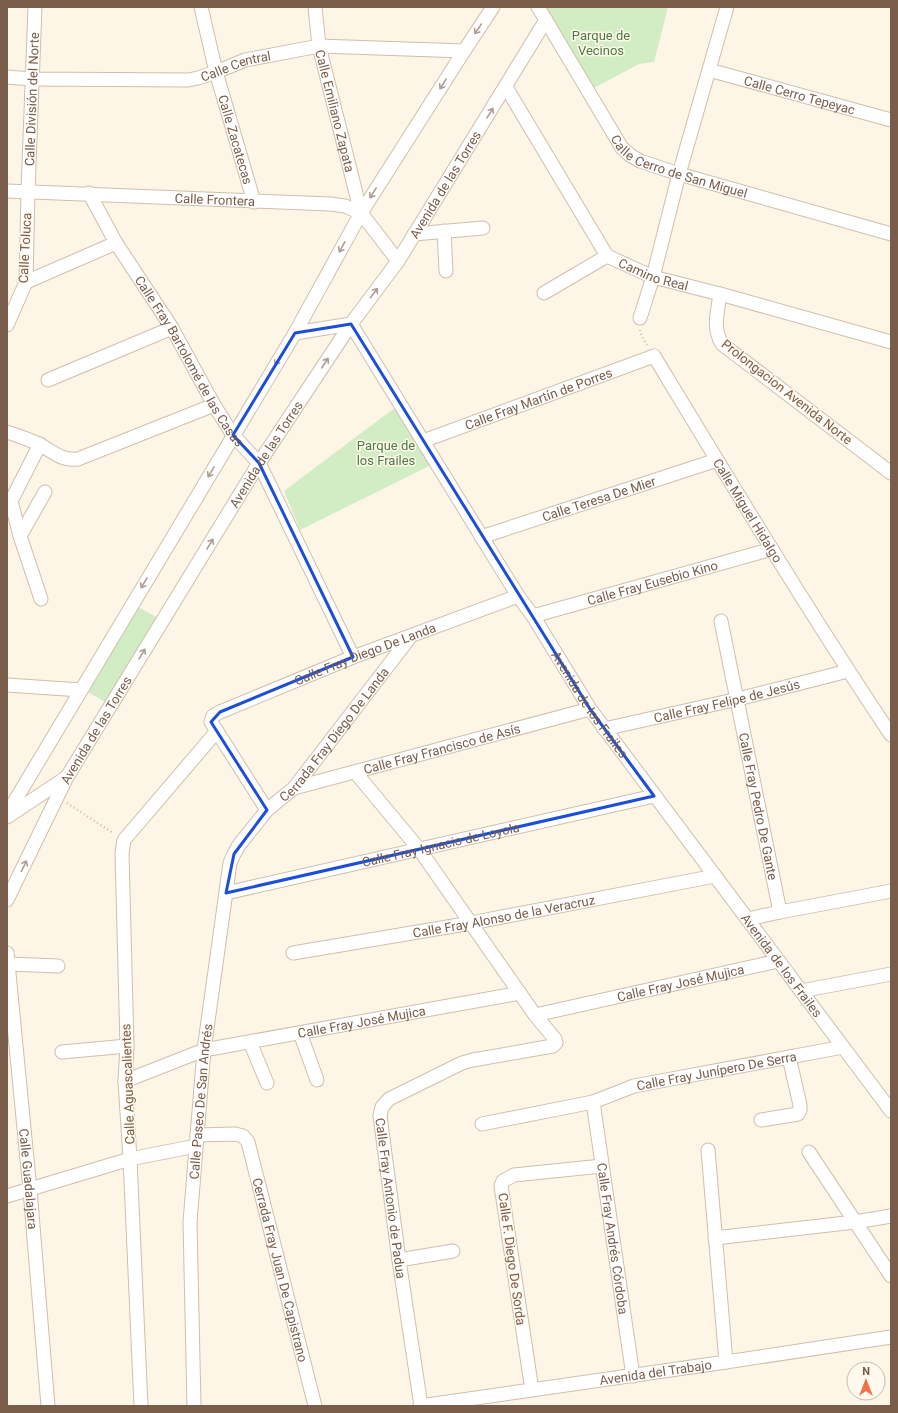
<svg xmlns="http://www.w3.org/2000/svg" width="898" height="1413" font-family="Roboto,sans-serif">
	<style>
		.green { fill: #d2ecc4 }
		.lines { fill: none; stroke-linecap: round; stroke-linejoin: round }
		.minor-casing { stroke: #d0beab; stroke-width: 15 }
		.path { stroke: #dab99f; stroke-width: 2.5; stroke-dasharray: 1 3; stroke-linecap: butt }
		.minor { stroke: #fff; stroke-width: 13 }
		.oneway { stroke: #af9d92 }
		.marked { fill: none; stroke: #1d4ed8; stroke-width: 3; stroke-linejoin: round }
		.labels { text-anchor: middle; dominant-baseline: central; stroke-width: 3; stroke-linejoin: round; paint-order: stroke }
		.park-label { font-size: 13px; fill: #4c793e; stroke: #fff9ee }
		.street-label { font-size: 13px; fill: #795c49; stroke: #fff9ee }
	</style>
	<rect width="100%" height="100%" fill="#fdf6e7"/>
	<g class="green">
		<polygon points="538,7 668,7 654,62 639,64 588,91"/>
		<polygon points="396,407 431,465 300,530 284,491"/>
		<polygon points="133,604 167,623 118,709 84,690"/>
	</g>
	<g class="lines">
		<defs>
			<g id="minor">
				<path id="s1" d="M 201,7 L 216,72 L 254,202"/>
				<path id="s2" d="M 315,7 L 319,46 L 361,213"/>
				<path id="s3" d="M 538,7 L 622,148 L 630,155 L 640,161 L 679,174 L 891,234"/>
				<path id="s4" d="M 709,70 L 891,120"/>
				<path id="s5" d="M 7,77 L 32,79 L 188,80 L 198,78 L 216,72 L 245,60 L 319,46 L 464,51"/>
				<path id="s6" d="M 506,87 L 607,256 L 653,277 L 720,294 L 891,342"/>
				<path id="s7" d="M 7,191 L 330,204 L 345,206 L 361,213 L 398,261"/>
				<path id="s8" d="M 89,193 L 116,243 L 172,328 L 214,405 L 233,435 L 259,463 L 353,657"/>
				<polyline points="444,231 446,271"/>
				<polyline points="414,234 483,228"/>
				<polyline points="26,282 116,243"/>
				<polyline points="544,293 607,256"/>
				<path d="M 720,294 C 718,311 712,328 722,344 L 891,473"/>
				<polyline points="640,318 653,277 679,174 727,7"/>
				<path id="s9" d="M 7,325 L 26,282 L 28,191 L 35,7"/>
				<path id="s10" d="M 295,333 L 351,324 L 518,596 L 533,616 L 590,709 L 891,1111"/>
				<polyline points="48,380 172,328"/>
				<path d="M 7,432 C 18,436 30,439 40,445 C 54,452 61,461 78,459 L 214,405"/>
				<path id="s11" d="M 423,441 L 654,356 C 731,483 808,611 891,735"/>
				<polyline points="11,501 20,536 41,599"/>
				<polyline points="7,509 40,444"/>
				<polyline points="20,536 45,492"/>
				<path id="s12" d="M 481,537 L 717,460"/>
				<path id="s13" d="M 533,616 L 772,549"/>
				<path id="s14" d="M 721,621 L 780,912"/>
				<polyline points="7,685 81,690"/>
				<path id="s15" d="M 604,729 L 738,699 L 848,671"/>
				<path id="s16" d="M 355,772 L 419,849 L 535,1015 L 555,1039 L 556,1043 L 553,1046 L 547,1047 L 473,1060 L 462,1063 L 389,1099 L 382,1107 L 380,1116 L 399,1260 L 421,1406"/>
				<path id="s17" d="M 294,788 L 590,709"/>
				<path id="s18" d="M 267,810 L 211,722 L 213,716 L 220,712 L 353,657 L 518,596"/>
				<polyline points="7,814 295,333 361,213 464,51 493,7"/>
				<polyline points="7,817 67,777"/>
				<path id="s19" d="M 226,893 L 654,796"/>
				<path id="s20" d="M 7,900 L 67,777 L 259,463 L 351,324 L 398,261 L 546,20"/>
				<polyline points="748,919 780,912 891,891"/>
				<path id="s21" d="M 7,953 L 30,1190 L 48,1406"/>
				<path id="s22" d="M 293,953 L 471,923 L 715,876"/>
				<polyline points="8,964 58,966"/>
				<polyline points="801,991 891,974"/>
				<path id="s23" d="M 535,1015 L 778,961"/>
				<polyline points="300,1033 317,1080"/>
				<polyline points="250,1042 267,1083"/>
				<polyline points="62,1052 127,1046"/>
				<path id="s24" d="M 125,1081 L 204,1050 L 520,993"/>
				<path id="s25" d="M 593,1102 L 633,1376"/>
				<polyline points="761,1120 798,1114 800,1110 800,1105 789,1057"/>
				<path id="s26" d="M 482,1124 L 593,1102 L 634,1086 L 843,1047"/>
				<path id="s27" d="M 197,1135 L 235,1134 L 243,1136 L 248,1142 L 315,1406"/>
				<polyline points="708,1150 726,1362"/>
				<polyline points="809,1152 891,1276"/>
				<polyline points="7,1196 130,1159 196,1146"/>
				<polyline points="715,1238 855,1222 891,1216"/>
				<polyline points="399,1260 453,1251"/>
				<polyline points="532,1390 501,1186 503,1181 514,1175 602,1166"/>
				<polyline points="141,1406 130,1159 125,1081 127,1046 122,853 124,840 217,731"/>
				<path id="s28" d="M 194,1406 L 190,1222 L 204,1050 L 230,863 L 234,854 L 239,845 L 267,810 L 294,788 L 411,636"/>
				<path id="s29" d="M 420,1406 L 726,1362 L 891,1337"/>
			</g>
		</defs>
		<use href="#minor" class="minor-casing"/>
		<g class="path">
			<polyline points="640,330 642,337 647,345"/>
			<polyline points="67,803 113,833"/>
		</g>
		<use href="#minor" class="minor"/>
	</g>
	<defs><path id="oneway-shaft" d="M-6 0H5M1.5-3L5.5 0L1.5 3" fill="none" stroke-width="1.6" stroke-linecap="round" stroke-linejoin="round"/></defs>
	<g class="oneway">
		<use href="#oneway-shaft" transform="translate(478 29) rotate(124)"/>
		<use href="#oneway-shaft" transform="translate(443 84) rotate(122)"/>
		<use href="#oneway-shaft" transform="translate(490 113) rotate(-58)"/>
		<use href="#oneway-shaft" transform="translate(373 193) rotate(122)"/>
		<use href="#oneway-shaft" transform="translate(342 247) rotate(119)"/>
		<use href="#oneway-shaft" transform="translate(374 293) rotate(-53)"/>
		<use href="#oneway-shaft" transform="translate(278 360) rotate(121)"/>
		<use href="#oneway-shaft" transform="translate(325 363) rotate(-57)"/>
		<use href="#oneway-shaft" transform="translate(211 472) rotate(121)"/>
		<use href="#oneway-shaft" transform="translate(210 544) rotate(-59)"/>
		<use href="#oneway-shaft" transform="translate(144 583) rotate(121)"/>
		<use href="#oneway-shaft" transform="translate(142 654) rotate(-59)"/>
		<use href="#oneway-shaft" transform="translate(24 866) rotate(-64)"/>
	</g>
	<path class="marked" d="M 351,324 L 590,709 L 654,796 L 226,893 L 234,854 L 267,810 L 211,722 L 220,712 L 353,657 L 259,463 L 233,435 L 295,333 Z"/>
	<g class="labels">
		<g class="park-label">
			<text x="601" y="35">Parque de<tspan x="601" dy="15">Vecinos</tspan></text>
			<text x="386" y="445">Parque de<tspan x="386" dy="15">los Frailes</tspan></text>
		</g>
		<g class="street-label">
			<text stroke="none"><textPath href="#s5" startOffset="231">Calle Central</textPath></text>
			<text stroke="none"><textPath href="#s4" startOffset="94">Calle Cerro Tepeyac</textPath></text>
			<text stroke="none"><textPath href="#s9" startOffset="230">Calle División del Norte</textPath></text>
			<text stroke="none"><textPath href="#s2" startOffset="106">Calle Emiliano Zapata</textPath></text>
			<text stroke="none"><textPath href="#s1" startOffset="137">Calle Zacatecas</textPath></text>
			<text stroke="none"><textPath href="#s3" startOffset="224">Calle Cerro de San Miguel</textPath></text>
			<text stroke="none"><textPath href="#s20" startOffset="840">Avenida de las Torres</textPath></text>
			<text stroke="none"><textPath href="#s7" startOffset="208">Calle Frontera</textPath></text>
			<text transform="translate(25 248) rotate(-87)">Calle Toluca</text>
			<text stroke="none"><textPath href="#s6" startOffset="247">Camino Real</textPath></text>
			<text stroke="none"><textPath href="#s8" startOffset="196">Calle Fray Bartolomé de las Casas</textPath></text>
			<text transform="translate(787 392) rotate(38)">Prolongacion Avenida Norte</text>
			<text stroke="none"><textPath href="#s11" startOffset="123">Calle Fray Martín de Porres</textPath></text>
			<text stroke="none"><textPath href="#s20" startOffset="516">Avenida de las Torres</textPath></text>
			<text stroke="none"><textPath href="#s12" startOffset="124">Calle Teresa De Mier</textPath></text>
			<text stroke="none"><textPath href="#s11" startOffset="427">Calle Miguel Hidalgo</textPath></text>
			<text stroke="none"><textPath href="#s13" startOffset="124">Calle Fray Eusebio Kino</textPath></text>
			<text stroke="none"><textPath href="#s18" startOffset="275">Calle Fray Diego De Landa</textPath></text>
			<text stroke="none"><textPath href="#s15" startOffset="126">Calle Fray Felipe de Jesús</textPath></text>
			<text stroke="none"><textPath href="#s10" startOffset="506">Avenida de los Frailes</textPath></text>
			<text stroke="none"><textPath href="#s20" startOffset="192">Avenida de las Torres</textPath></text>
			<text stroke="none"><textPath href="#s28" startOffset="712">Cerrada Fray Diego De Landa</textPath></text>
			<text stroke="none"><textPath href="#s17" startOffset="153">Calle Fray Francisco de Asís</textPath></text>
			<text stroke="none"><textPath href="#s14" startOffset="189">Calle Fray Pedro De Gante</textPath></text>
			<text stroke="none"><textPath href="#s19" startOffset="220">Calle Fray Ignacio de Loyola</textPath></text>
			<text stroke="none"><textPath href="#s22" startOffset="214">Calle Fray Alonso de la Veracruz</textPath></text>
			<text stroke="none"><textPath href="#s10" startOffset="830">Avenida de los Frailes</textPath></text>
			<text stroke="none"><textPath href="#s23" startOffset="149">Calle Fray José Mujica</textPath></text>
			<text stroke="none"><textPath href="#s24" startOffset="245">Calle Fray José Mujica</textPath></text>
			<text stroke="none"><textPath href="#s26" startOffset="241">Calle Fray Junípero De Serra</textPath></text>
			<text transform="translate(128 1084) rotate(-92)">Calle Aguascalientes</text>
			<text stroke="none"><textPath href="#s28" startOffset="305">Calle Paseo De San Andrés</textPath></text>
			<text stroke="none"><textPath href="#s21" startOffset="227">Calle Guadalajara</textPath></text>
			<text stroke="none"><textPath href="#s16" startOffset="619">Calle Fray Antonio de Padua</textPath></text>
			<text stroke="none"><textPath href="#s25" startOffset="138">Calle Fray Andrés Córdoba</textPath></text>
			<text transform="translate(512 1259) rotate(82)">Calle F. Diego De Sorda</text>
			<text stroke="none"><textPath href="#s27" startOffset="186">Cerrada Fray Juan De Capistrano</textPath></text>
			<text stroke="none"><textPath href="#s29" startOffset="238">Avenida del Trabajo</textPath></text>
		</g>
	</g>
	<rect width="898" height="1413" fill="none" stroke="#795c49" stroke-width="16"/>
	<g transform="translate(866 1381)"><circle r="19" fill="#fff9ee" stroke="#c9baac"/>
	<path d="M0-3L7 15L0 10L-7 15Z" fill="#ed7346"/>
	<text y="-6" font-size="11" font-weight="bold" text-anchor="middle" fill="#795c49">N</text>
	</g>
</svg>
